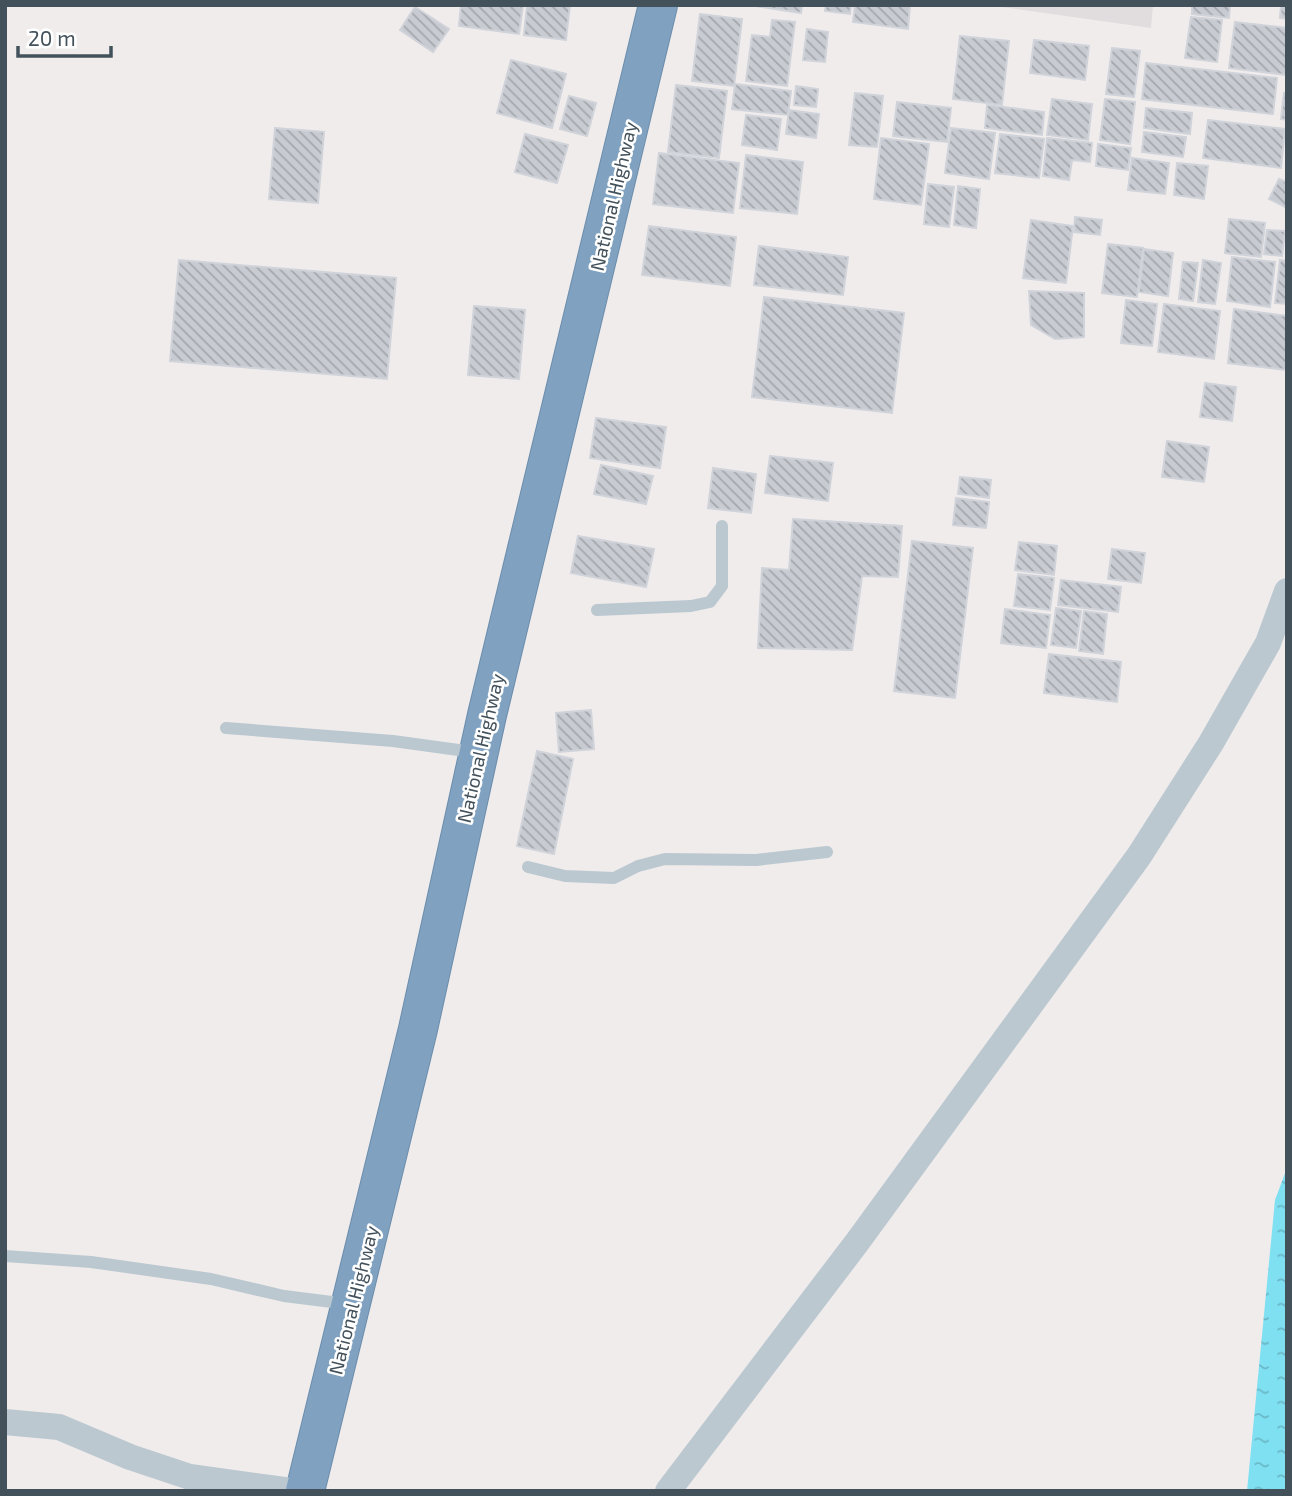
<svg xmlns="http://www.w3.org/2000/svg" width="1292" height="1496" font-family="'Exo 2',sans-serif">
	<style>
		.education { fill: #e1ddde }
		.water { fill: url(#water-ripples) }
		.building { fill: url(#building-back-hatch); stroke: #d0d3d9; stroke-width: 2 }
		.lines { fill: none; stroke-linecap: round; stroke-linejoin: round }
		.highway-casing { stroke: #6b8dac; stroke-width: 40 }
		.lane { stroke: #bbc8d0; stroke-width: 12 }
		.street { stroke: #bbc8d0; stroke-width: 26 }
		.highway { stroke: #80a2c0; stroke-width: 38 }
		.labels { text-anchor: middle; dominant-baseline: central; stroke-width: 5; stroke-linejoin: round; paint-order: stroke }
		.street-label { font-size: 19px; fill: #43515b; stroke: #fff }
	</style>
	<defs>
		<pattern id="water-ripples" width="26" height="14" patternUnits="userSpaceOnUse" patternTransform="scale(1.75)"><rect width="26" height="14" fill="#7fe0f2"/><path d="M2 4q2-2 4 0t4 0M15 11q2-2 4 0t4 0" fill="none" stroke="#6ab8c7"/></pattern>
		<pattern id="building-back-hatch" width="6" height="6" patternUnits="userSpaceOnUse" patternTransform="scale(1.75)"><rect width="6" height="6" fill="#c8ccd2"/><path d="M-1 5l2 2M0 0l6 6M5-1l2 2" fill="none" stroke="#a4a8ad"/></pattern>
	</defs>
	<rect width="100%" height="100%" fill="#f0ecec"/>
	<polygon class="education" points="987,5 1153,5 1151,28"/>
	<polygon class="water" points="1287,1168 1287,1491 1247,1491 1275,1200"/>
	<g class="building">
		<polygon points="461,5 523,5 519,34 459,26"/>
		<polygon points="527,5 570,5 566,40 524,35"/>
		<polygon points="749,5 802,5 801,13"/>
		<polygon points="826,5 851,5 850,14 825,11"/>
		<polygon points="855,5 910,5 908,29 853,22"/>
		<polygon points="1192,5 1230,5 1229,18 1192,14"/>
		<polygon points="1281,5 1287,5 1287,19 1280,18"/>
		<polygon points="415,7 449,29 433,52 400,30"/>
		<polygon points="700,14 742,19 734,86 692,81"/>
		<polygon points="1191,17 1222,20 1217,62 1185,58"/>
		<polygon points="772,20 795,22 787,86 746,81 752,35 770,37"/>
		<polygon points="1235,22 1287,28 1287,75 1229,68"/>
		<polygon points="807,29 828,32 825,62 803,60"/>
		<polygon points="960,36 1009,41 1002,105 953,99"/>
		<polygon points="1034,40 1089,46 1085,80 1030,73"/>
		<polygon points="1112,48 1140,51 1134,97 1106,94"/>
		<polygon points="511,60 566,74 552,128 497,113"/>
		<polygon points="1146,63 1277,78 1273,114 1142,99"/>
		<polygon points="735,84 791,91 788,115 732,109"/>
		<polygon points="676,85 727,91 719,158 668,152"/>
		<polygon points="796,86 818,89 816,107 794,105"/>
		<polygon points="855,93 883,96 877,147 849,145"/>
		<polygon points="1284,93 1287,93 1287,120 1281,119"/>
		<polygon points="569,96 596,103 587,136 560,129"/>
		<polygon points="1052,99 1092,104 1088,140 1047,135"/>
		<polygon points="1105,99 1135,102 1130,144 1100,140"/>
		<polygon points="897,102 951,108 947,142 893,136"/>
		<polygon points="987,105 1044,112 1042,135 985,128"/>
		<polygon points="1146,108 1192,113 1190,134 1144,128"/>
		<polygon points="789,110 819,114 816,138 786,134"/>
		<polygon points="746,115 781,119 777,150 742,145"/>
		<polygon points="1208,120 1285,129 1281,168 1203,158"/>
		<polygon points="275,128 324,132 318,203 269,199"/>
		<polygon points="951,128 995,133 989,179 945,173"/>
		<polygon points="1144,132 1186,137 1183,157 1142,152"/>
		<polygon points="525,134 568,145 557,183 515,172"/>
		<polygon points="1000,134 1044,139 1039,178 995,173"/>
		<polygon points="881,138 929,144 921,205 874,199"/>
		<polygon points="1047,138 1092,143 1090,162 1072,160 1069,180 1043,176"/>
		<polygon points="1098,144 1131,148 1128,170 1096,166"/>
		<polygon points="659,153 739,163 733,213 653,204"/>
		<polygon points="746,155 803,162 797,214 740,208"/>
		<polygon points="1132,158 1169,163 1165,194 1128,190"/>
		<polygon points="1177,163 1208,166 1204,199 1174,195"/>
		<polygon points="1279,179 1287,182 1287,208 1269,199"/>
		<polygon points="928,184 954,187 949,227 924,224"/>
		<polygon points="958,186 980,189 976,228 954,225"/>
		<polygon points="1075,217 1102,220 1100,235 1074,232"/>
		<polygon points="1229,219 1265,223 1261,257 1225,253"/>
		<polygon points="1031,220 1073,226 1066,283 1023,278"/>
		<polygon points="649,226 736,237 730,286 642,275"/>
		<polygon points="1267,230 1285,231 1282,256 1264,254"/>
		<polygon points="1108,244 1143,248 1137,297 1102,293"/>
		<polygon points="759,246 848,257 843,295 754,285"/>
		<polygon points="1144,249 1173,253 1168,296 1139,292"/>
		<polygon points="1232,257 1275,262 1270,307 1227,301"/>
		<polygon points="179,260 396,278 387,379 170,361"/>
		<polygon points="1203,260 1221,263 1215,304 1198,302"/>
		<polygon points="1280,260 1287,261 1287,304 1275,303"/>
		<polygon points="1183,262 1198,263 1193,301 1179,299"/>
		<polygon points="1029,291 1084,293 1084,337 1055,339 1031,325"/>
		<polygon points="764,297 904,313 892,413 752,397"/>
		<polygon points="1126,300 1157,304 1152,346 1121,343"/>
		<polygon points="1164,304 1220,311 1214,359 1158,352"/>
		<polygon points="474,306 525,310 519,379 468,375"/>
		<polygon points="1234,309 1287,316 1287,370 1228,363"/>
		<polygon points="1205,383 1236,387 1232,421 1200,417"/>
		<polygon points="596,418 666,427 660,468 590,458"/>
		<polygon points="1167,441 1209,447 1204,482 1162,477"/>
		<polygon points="770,456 833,463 828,501 765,493"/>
		<polygon points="601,465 653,476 646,504 594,494"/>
		<polygon points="713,468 756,474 751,513 708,508"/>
		<polygon points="960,477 991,480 989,498 958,494"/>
		<polygon points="956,498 989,502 986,528 953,525"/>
		<polygon points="793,519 902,526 898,577 862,576 852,650 758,648 762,568 789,570"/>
		<polygon points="578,536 654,549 646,587 571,573"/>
		<polygon points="912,541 973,548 955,698 894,691"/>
		<polygon points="1019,542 1057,546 1054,575 1015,570"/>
		<polygon points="1112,549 1145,553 1141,583 1108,579"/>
		<polygon points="1018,574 1054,578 1050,610 1014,606"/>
		<polygon points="1061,580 1121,587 1118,612 1058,605"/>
		<polygon points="1056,608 1081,611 1076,648 1051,645"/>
		<polygon points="1005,609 1050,615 1046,648 1001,643"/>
		<polygon points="1084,611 1107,614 1103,654 1079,651"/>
		<polygon points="1049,654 1121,662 1117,702 1044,693"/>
		<polygon points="591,710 594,749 559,752 556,713"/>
		<polygon points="537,751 573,759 554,854 517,846"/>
	</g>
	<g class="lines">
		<defs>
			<polyline id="highway" points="305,1491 418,1029 487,715 658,5"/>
		</defs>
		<use href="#highway" class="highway-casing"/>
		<g class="lane">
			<polyline points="597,610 691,606 710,602 722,586 722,526"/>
			<polyline points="226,728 393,741 473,752"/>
			<polyline points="528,867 565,876 614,878 638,866 665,859 756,860 827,852"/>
			<polyline points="5,1256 91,1262 211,1279 284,1296 348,1304"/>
		</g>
		<g class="street">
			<polyline points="5,1422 59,1427 130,1457 190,1477 292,1491"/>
			<polyline points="668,1491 858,1241 1139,856 1211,743 1268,643 1287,591"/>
		</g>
		<use href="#highway" class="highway"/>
	</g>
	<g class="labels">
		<g class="street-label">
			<text transform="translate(613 196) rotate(-77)">National Highway</text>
			<text transform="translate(480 748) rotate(-77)">National Highway</text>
			<text transform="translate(353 1300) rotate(-76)">National Highway</text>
		</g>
	</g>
	<rect width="1292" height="1496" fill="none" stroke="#43515b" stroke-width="14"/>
	<path d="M18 46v10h93v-10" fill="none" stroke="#43515b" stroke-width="3.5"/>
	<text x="28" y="46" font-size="21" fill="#43515b" stroke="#ffffff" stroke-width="5" paint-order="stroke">20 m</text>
</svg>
